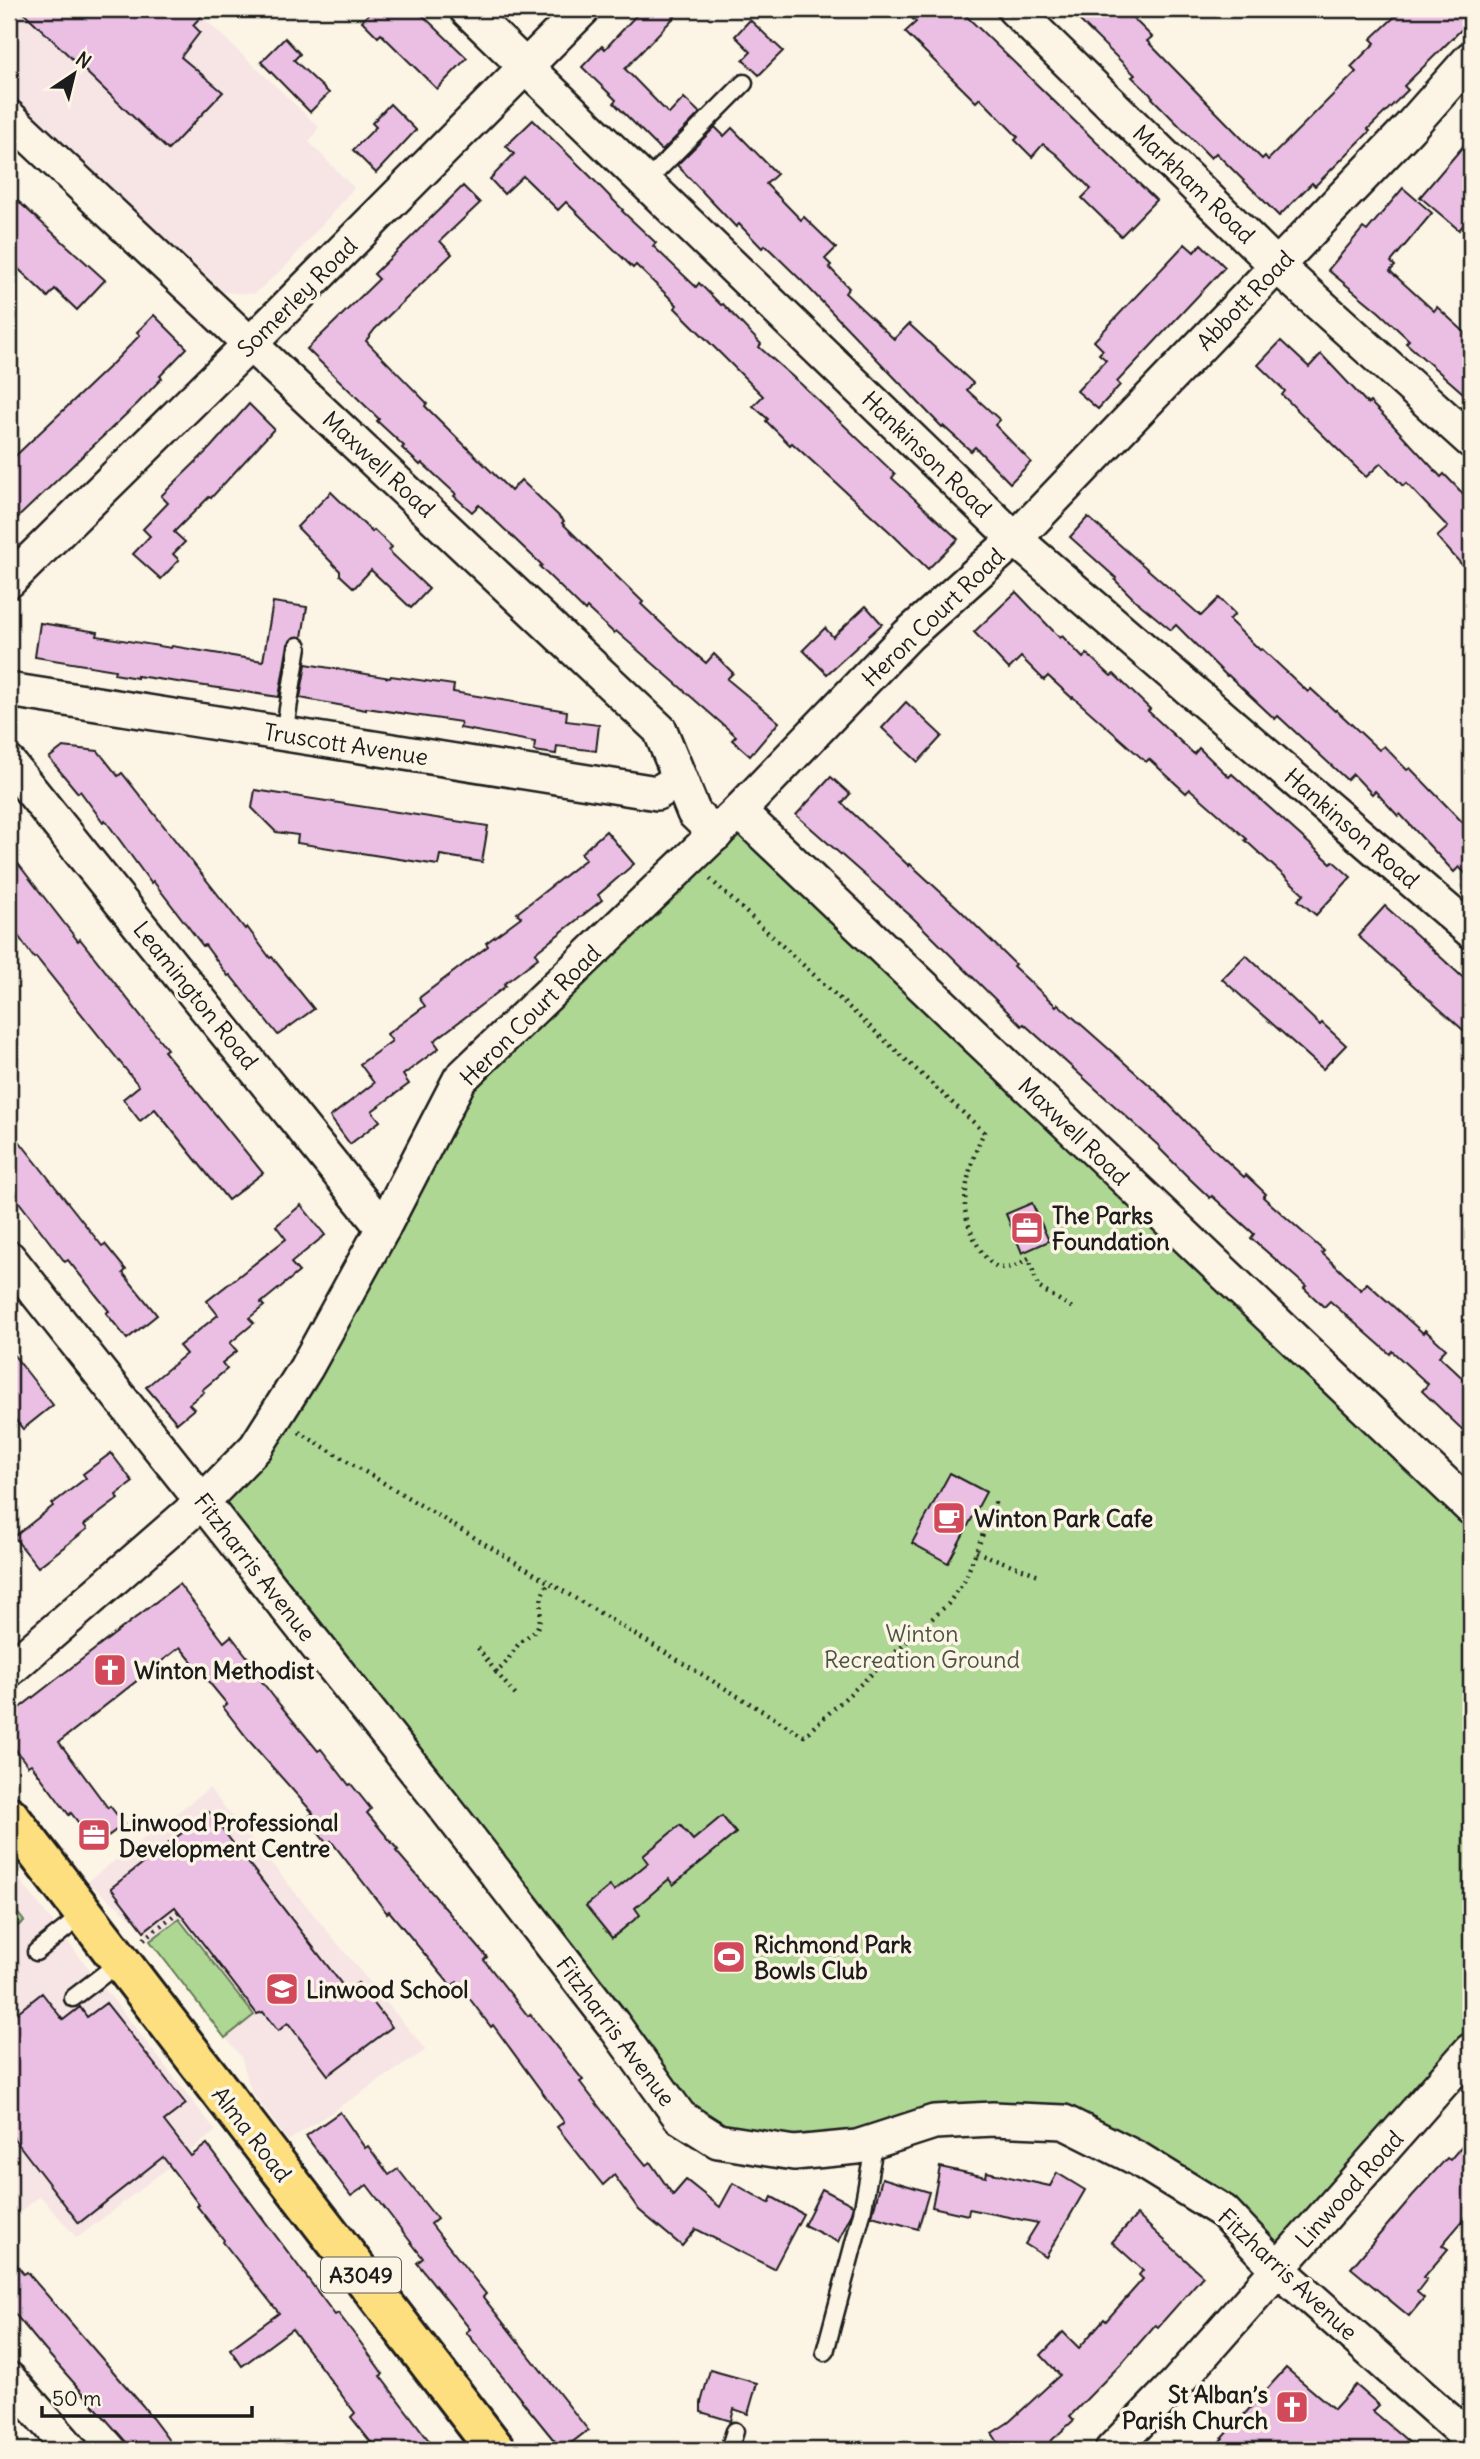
<svg xmlns="http://www.w3.org/2000/svg" width="1480" height="2459" font-family="Delius,sans-serif">
	<style>
		.built { fill: #f7e5e5 }
		.green { fill: #aed794; stroke: #657a58; stroke-width: 2 }
		.building { fill: #ebbfe4; stroke: #1c1c1c; stroke-width: 2 }
		.lines { fill: none; stroke-linecap: round; stroke-linejoin: round }
		.service-casing { stroke: #1c1c1c; stroke-width: 21 }
		.minor-casing { stroke: #1c1c1c; stroke-width: 38 }
		.primary-casing { stroke: #1c1c1c; stroke-width: 44 }
		.path { stroke: #1c1c1c; stroke-width: 4.5; stroke-dasharray: 2 5; stroke-linecap: butt }
		.service { stroke: #fcf5e5; stroke-width: 16 }
		.minor { stroke: #fcf5e5; stroke-width: 33 }
		.primary { stroke: #fedf80; stroke-width: 38 }
		.labels { text-anchor: middle; dominant-baseline: central; stroke-width: 7; stroke-linejoin: round; paint-order: stroke }
		.shield { fill: #fcf5e5; stroke: #5f5d58; stroke-width: 2 }
		.shield-label { font-size: 21px; font-weight: bold; fill: #1c1c1c }
		.street-label { font-size: 23px; fill: #1c1c1c; stroke: #fcf5e5 }
		.poi-label { font-size: 23px; font-weight: bold; fill: #1c1c1c; stroke: #fcf5e5; text-anchor: start }
		.park-label { font-size: 23px; fill: #485440; stroke: #fcf5e5 }
	</style>
	<rect width="100%" height="100%" fill="#fcf5e5"/>
	<filter id="ink" filterUnits="userSpaceOnUse"><feTurbulence type="fractalNoise" baseFrequency=".0143" numOctaves="2"/><feDisplacementMap in="SourceGraphic" scale="14" xChannelSelector="R" yChannelSelector="G"/><feConvolveMatrix kernelMatrix="1 2 1 2 8 2 1 2 1" color-interpolation-filters="sRGB"/></filter>
	<g filter="url(#ink)">
		<g class="built">
			<polygon points="21,9 194,9 319,127 309,142 354,188 287,265 254,294 224,292 9,98 9,21"/>
			<polygon points="209,1788 426,2050 288,2141 251,2091 241,2057 134,1920 87,1882"/>
			<polygon points="9,1866 216,2131 77,2238 40,2196 9,2222"/>
		</g>
		<g class="green">
			<polygon points="739,811 1471,1508 1471,2050 1277,2268 1064,2122 934,2122 873,2154 718,2141 203,1501 256,1447 460,1079"/>
			<polygon points="9,1902 24,1921 9,1933"/>
			<polygon points="179,1919 254,2015 225,2038 150,1941"/>
		</g>
		<g class="building">
			<polygon points="20,9 208,9 193,25 200,32 181,57 223,92 168,150"/>
			<polygon points="373,9 416,9 467,58 437,89 381,34 378,37 362,21"/>
			<polygon points="642,9 682,9 625,69 669,114 684,98 700,113 662,151 614,103 616,100 582,67 602,46 605,49"/>
			<polygon points="903,9 959,9 1156,200 1121,236 1082,198 1091,189 1056,154 1043,144 1032,157 1015,140 1018,137 980,98 976,102 905,32 916,22"/>
			<polygon points="1068,9 1124,9 1152,37 1147,41 1262,159 1265,156 1268,160 1356,72 1351,67 1375,43 1371,39 1403,9 1471,9 1471,20 1404,86 1408,90 1368,129 1370,131 1315,186 1312,183 1279,216 1216,153 1211,158 1152,98 1153,97 1132,77 1135,75"/>
			<polygon points="750,20 783,51 759,75 743,60 751,52 735,36"/>
			<polygon points="285,38 300,54 294,60 329,93 310,112 261,62"/>
			<polygon points="390,104 416,130 376,173 353,150 376,127 372,123"/>
			<polygon points="533,120 590,176 623,210 622,211 656,243 653,246 696,287 699,283 721,305 723,304 761,344 759,347 802,385 895,474 892,478 958,539 928,569 891,533 792,443 790,445 766,421 768,419 753,406 763,396 675,308 677,305 636,265 633,268 566,202 558,210 523,176 504,194 490,179 514,154 506,146"/>
			<polygon points="715,127 724,136 732,128 777,174 766,184 801,220 804,217 836,248 825,259 831,265 829,267 849,288 845,293 894,339 909,324 973,383 967,390 1000,420 995,425 1031,462 1010,483 975,447 971,451 943,426 942,427 803,282 765,245 762,248 739,224 736,227 677,165"/>
			<polygon points="1471,137 1471,216 1459,230 1420,197"/>
			<polygon points="463,186 480,203 440,241 452,254 375,329 366,341 427,403 425,406 511,491 521,480 564,521 562,523 643,602 641,604 679,640 706,663 714,654 733,673 727,679 779,722 750,756 732,740 736,736 616,631 614,633 587,608 585,611 540,567 542,565 479,505 472,512 454,496 456,494 422,463 420,465 402,448 404,446 377,421 379,419 307,349 379,279 374,274"/>
			<polygon points="1403,188 1432,213 1391,262 1395,266 1390,271 1434,311 1437,307 1471,338 1471,400 1406,343 1409,340 1379,312 1328,270 1363,228 1367,231"/>
			<polygon points="9,193 105,280 77,310 55,289 48,297 9,260"/>
			<polygon points="1185,244 1194,252 1201,244 1225,267 1117,382 1120,385 1098,409 1077,391 1106,360 1099,354 1103,350 1094,341"/>
			<polygon points="154,315 187,348 160,376 162,378 138,403 9,526 9,462 113,363 140,335 137,332"/>
			<polygon points="1281,341 1309,367 1321,354 1368,404 1370,402 1392,424 1441,477 1444,474 1471,502 1471,575 1437,537 1448,527 1406,483 1403,486 1381,463 1366,477 1282,395 1285,391 1258,365"/>
			<polygon points="249,404 274,429 211,498 209,497 174,532 185,542 173,554 179,560 161,579 133,554 150,536 143,529 168,503 161,496 210,448"/>
			<polygon points="331,492 372,532 374,530 392,547 389,551 429,589 411,608 371,570 354,588 340,575 340,571 297,527"/>
			<polygon points="1088,517 1201,616 1219,598 1235,614 1229,620 1260,650 1262,649 1308,692 1311,689 1335,711 1336,710 1379,750 1384,746 1407,770 1410,768 1471,831 1471,879 1459,867 1454,872 1400,814 1398,816 1375,791 1372,794 1353,774 1347,780 1278,716 1275,719 1228,675 1227,676 1176,625 1171,630 1136,601 1115,580 1116,578 1070,537"/>
			<polygon points="1016,592 1060,638 1062,636 1083,658 1087,654 1111,676 1114,674 1150,709 1148,711 1194,754 1199,748 1229,777 1232,774 1331,863 1333,861 1351,877 1316,915 1298,900 1304,894 1245,840 1247,839 1190,789 1186,793 1149,759 1146,762 1073,697 1072,698 1048,676 1044,680 1021,657 1009,669 974,632"/>
			<polygon points="273,602 307,607 302,637 294,637 288,644 279,697 137,676 137,678 114,674 115,670 35,657 40,623 98,632 97,636 171,648 172,646 263,661"/>
			<polygon points="866,606 882,624 827,674 803,650 825,628 833,637"/>
			<polygon points="306,664 390,678 391,676 454,685 453,692 567,711 566,721 599,725 596,751 557,746 556,754 534,751 535,742 460,728 461,722 366,708 366,710 300,698"/>
			<polygon points="906,702 942,736 918,762 882,728"/>
			<polygon points="63,747 98,751 118,776 122,773 245,929 247,927 270,958 272,957 314,1009 278,1035 230,975 228,976 205,945 203,946 153,881 151,883 105,820 103,822 80,791 78,793 49,758"/>
			<polygon points="831,777 850,794 842,803 909,866 910,864 958,908 1015,964 1013,966 1056,1006 1058,1004 1154,1089 1204,1140 1244,1177 1246,1175 1266,1194 1263,1197 1324,1251 1322,1253 1361,1290 1367,1283 1423,1333 1425,1330 1446,1349 1439,1356 1471,1386 1471,1438 1422,1391 1428,1384 1392,1351 1390,1354 1330,1301 1324,1307 1304,1288 1306,1286 1251,1238 1254,1234 1212,1196 1210,1198 1190,1179 1159,1148 1160,1147 1024,1024 1022,1026 912,917 796,815"/>
			<polygon points="255,790 488,826 482,862 440,855 438,865 297,843 298,835 276,832 252,808"/>
			<polygon points="606,831 634,864 598,895 602,900 535,953 538,958 504,984 506,986 434,1041 439,1048 403,1075 409,1084 372,1111 380,1121 350,1144 330,1117 374,1083 360,1064 392,1041 387,1034 425,1006 419,998 488,946 486,943 521,917 517,913 586,859 581,853"/>
			<polygon points="9,852 78,941 80,939 152,1030 167,1049 164,1051 263,1173 228,1200 155,1109 140,1121 123,1099 139,1086 36,957 34,958 9,923"/>
			<polygon points="1385,906 1471,985 1471,1037 1358,936"/>
			<polygon points="1246,955 1320,1025 1322,1023 1346,1045 1323,1069 1222,979"/>
			<polygon points="9,1128 102,1246 105,1244 126,1270 123,1273 157,1315 127,1339 106,1313 109,1311 68,1260 65,1262 9,1189"/>
			<polygon points="1032,1203 1049,1241 1022,1253 1006,1214"/>
			<polygon points="301,1205 325,1235 291,1263 299,1272 261,1303 264,1306 249,1318 254,1323 230,1343 237,1351 222,1363 227,1369 202,1390 204,1392 189,1404 194,1409 177,1423 146,1387 186,1354 179,1346 218,1315 207,1301 286,1239 276,1226"/>
			<polygon points="9,1349 53,1405 23,1429 9,1412"/>
			<polygon points="111,1453 133,1482 116,1495 118,1499 84,1525 87,1529 38,1567 14,1537 53,1506 52,1504 86,1478 83,1474"/>
			<polygon points="950,1473 986,1492 948,1563 912,1543"/>
			<polygon points="179,1584 224,1642 231,1636 252,1663 249,1665 280,1705 318,1751 321,1749 349,1785 351,1784 371,1809 367,1813 398,1850 396,1851 487,1957 484,1960 528,2016 530,2014 583,2080 580,2082 613,2125 646,2165 650,2162 673,2195 686,2180 720,2207 733,2183 769,2203 772,2197 803,2214 774,2269 696,2229 682,2246 639,2210 614,2175 603,2185 557,2127 564,2122 493,2025 491,2027 457,1982 451,1986 389,1911 387,1913 331,1841 327,1844 307,1818 313,1813 251,1743 223,1707 227,1704 180,1647 59,1742 108,1808 110,1806 124,1824 96,1845 71,1813 69,1815 31,1764 28,1766 9,1741 9,1716"/>
			<polygon points="209,1812 347,1991 358,1983 392,2027 328,2075 288,2023 278,2031 263,2012 257,2014 175,1907 144,1931 111,1888"/>
			<polygon points="722,1816 736,1833 673,1885 669,1879 635,1908 640,1915 612,1938 586,1906 610,1886 614,1891 648,1863 643,1856 680,1825 693,1840"/>
			<polygon points="42,1993 63,2020 80,2007 87,2017 106,2003 186,2104 164,2121 191,2156 207,2144 335,2315 338,2313 358,2339 383,2374 380,2376 430,2442 419,2450 377,2450 351,2417 355,2413 292,2329 242,2366 230,2349 279,2313 223,2242 224,2240 197,2206 199,2205 163,2157 79,2223 9,2132 9,2019"/>
			<polygon points="340,2112 365,2148 368,2146 389,2175 398,2169 437,2219 431,2224 486,2294 483,2297 588,2430 562,2450 466,2332 470,2329 417,2263 423,2258 367,2185 351,2196 306,2136"/>
			<polygon points="1471,2135 1471,2211 1442,2245 1448,2249 1424,2277 1427,2279 1417,2292 1424,2298 1409,2316 1351,2268 1413,2195 1447,2158 1450,2160"/>
			<polygon points="940,2167 986,2177 987,2172 1050,2186 1057,2173 1085,2190 1046,2257 1025,2244 1038,2223 969,2209 968,2215 932,2207"/>
			<polygon points="882,2178 929,2192 918,2229 872,2216"/>
			<polygon points="822,2189 853,2205 849,2219 838,2242 804,2225"/>
			<polygon points="1137,2215 1203,2276 1158,2327 1155,2325 1122,2363 1070,2416 1074,2420 1041,2450 1003,2450 992,2433 1009,2422 1060,2375 1041,2355 1063,2332 1079,2348 1104,2319 1106,2321 1143,2279 1139,2275 1143,2270 1112,2242"/>
			<polygon points="9,2255 24,2274 27,2272 143,2406 176,2450 133,2450 45,2350 9,2307"/>
			<polygon points="1286,2368 1334,2409 1356,2385 1379,2405 1373,2411 1418,2450 1212,2450"/>
			<polygon points="710,2370 757,2383 748,2414 734,2409 731,2421 701,2412 701,2403"/>
		</g>
		<g class="lines">
			<defs>
				<g id="service">
					<polyline points="645,183 744,83"/>
					<polyline points="284,734 298,646"/>
					<polyline points="36,1952 84,1914"/>
					<polyline points="73,1998 120,1962"/>
					<polyline points="825,2352 862,2213 875,2141"/>
					<polyline points="729,2450 735,2431"/>
				</g>
				<g id="minor">
					<polyline points="466,9 1015,539 1471,931"/>
					<polyline points="1014,9 1277,266 1471,441"/>
					<polyline points="9,117 660,730 694,813 716,834"/>
					<polyline points="9,581 251,343 583,9"/>
					<polyline points="9,690 657,793 679,780"/>
					<polyline points="9,763 383,1228"/>
					<polyline points="739,811 1471,1508"/>
					<polyline points="9,1258 447,1810 613,2024 680,2117 718,2141 794,2153 857,2147 934,2122 993,2119 1064,2122 1138,2159 1224,2212 1277,2268 1471,2440"/>
					<polyline points="9,1670 203,1501 256,1447 306,1368 383,1228 460,1079 739,811 908,635 1015,539 1409,128 1471,58"/>
					<polyline points="9,2379 71,2450"/>
					<polyline points="1112,2450 1177,2383 1471,2050"/>
				</g>
				<polyline id="primary" points="9,1816 496,2450"/>
			</defs>
			<use href="#service" class="service-casing"/>
			<use href="#minor" class="minor-casing"/>
			<use href="#primary" class="primary-casing"/>
			<g class="path">
				<path d="M 710,879 L 984,1132 C 973,1155 965,1181 965,1207 C 965,1223 982,1262 998,1267 C 1010,1270 1019,1264 1029,1258 L 1038,1287 L 1074,1309"/>
				<polyline points="299,1432 804,1736 948,1604 965,1580 997,1498"/>
				<polyline points="976,1552 1039,1575"/>
				<path d="M 478,1648 L 496,1672 C 507,1664 510,1655 518,1645 C 524,1637 534,1635 538,1626 C 544,1609 536,1598 550,1582"/>
				<polyline points="496,1672 517,1697"/>
				<polyline points="144,1939 178,1912"/>
			</g>
			<use href="#service" class="service"/>
			<use href="#minor" class="minor"/>
			<use href="#primary" class="primary"/>
		</g>
	</g>
	<defs>
		<symbol id="office-square" viewBox="-11 -11 22 22"><rect x="-9" y="-9" width="18" height="18" rx="4" fill="#d1495b" stroke="#fcf5e5"/><path d="M-6-3h4V-5.5h4V-3h4V5H-6ZM-1-4.5V-3h2v-1.5ZM-6 0V1H6V0Z" fill="#fff"/></symbol>
		<symbol id="cafe-square" viewBox="-11 -11 22 22"><rect x="-9" y="-9" width="18" height="18" rx="4" fill="#d1495b" stroke="#fcf5e5"/><path d="M-5.5-4.5H6V0H3Q3 3.5 0 3.5H-2.5Q-5.5 3.5-5.5 0ZM3-3.2v2h1.7v-2ZM-6 4.5H4V6H-6Z" fill="#fff"/></symbol>
		<symbol id="church-square" viewBox="-11 -11 22 22"><rect x="-9" y="-9" width="18" height="18" rx="4" fill="#d1495b" stroke="#fcf5e5"/><path d="M-1.2-6h2.4v3.5h3.3v2.4h-3.3V6h-2.4V-.1h-3.3v-2.4h3.3Z" fill="#fff"/></symbol>
		<symbol id="stadium-square" viewBox="-11 -11 22 22"><rect x="-9" y="-9" width="18" height="18" rx="4" fill="#d1495b" stroke="#fcf5e5"/><path d="M0-5a6.5 5 0 1 0 0 10a6.5 5 0 1 0 0-10ZM-3.5-1.8h7v3.6h-7Z" fill="#fff"/></symbol>
		<symbol id="school-square" viewBox="-11 -11 22 22"><rect x="-9" y="-9" width="18" height="18" rx="4" fill="#d1495b" stroke="#fcf5e5"/><path d="M0-5L7-2L0 1L-7-2ZM-4 1L0 2.5L4 1V4Q0 6-4 4Z" fill="#fff"/></symbol>
	</defs>
	<g fill-rule="evenodd">
		<use href="#office-square" x="1008" y="1209" width="38" height="38"/>
		<use href="#cafe-square" x="930" y="1499" width="38" height="38"/>
		<use href="#church-square" x="91" y="1651" width="38" height="38"/>
		<use href="#office-square" x="75" y="1816" width="38" height="38"/>
		<use href="#stadium-square" x="710" y="1938" width="38" height="38"/>
		<use href="#school-square" x="263" y="1970" width="38" height="38"/>
		<use href="#church-square" x="1273" y="2388" width="38" height="38"/>
	</g>
	<g class="labels">
		<rect class="shield" x="321" y="2257.5" width="80" height="35" rx="5"/>
		<g class="shield-label">
			<text x="361" y="2275">A3049</text>
		</g>
		<g class="street-label">
			<text transform="translate(1194 184) rotate(44)">Markham Road</text>
			<text transform="translate(297 297) rotate(-45)">Somerley Road</text>
			<text transform="translate(1245 300) rotate(-46)">Abbott Road</text>
			<text transform="translate(927 454) rotate(44)">Hankinson Road</text>
			<text transform="translate(379 464) rotate(43)">Maxwell Road</text>
			<text transform="translate(933 617) rotate(-44)">Heron Court Road</text>
			<text transform="translate(346 744) rotate(9)">Truscott Avenue</text>
			<text transform="translate(1352 828) rotate(41)">Hankinson Road</text>
			<text transform="translate(196 995) rotate(51)">Leamington Road</text>
			<text transform="translate(530 1015) rotate(-45)">Heron Court Road</text>
			<text transform="translate(1074 1131) rotate(44)">Maxwell Road</text>
			<text transform="translate(255 1567) rotate(52)">Fitzharris Avenue</text>
			<text transform="translate(616 2031) rotate(53)">Fitzharris Avenue</text>
			<text transform="translate(252 2134) rotate(52)">Alma Road</text>
			<text transform="translate(1349 2189) rotate(-48)">Linwood Road</text>
			<text transform="translate(1288 2274) rotate(43)">Fitzharris Avenue</text>
		</g>
		<g class="poi-label">
			<text x="1052" y="1215">The Parks<tspan x="1052" dy="26">Foundation</tspan></text>
			<text x="974" y="1518">Winton Park Cafe</text>
			<text x="134" y="1670">Winton Methodist</text>
			<text x="119" y="1822">Linwood Professional<tspan x="119" dy="26">Development Centre</tspan></text>
			<text x="754" y="1944">Richmond Park<tspan x="754" dy="26">Bowls Club</tspan></text>
			<text x="306" y="1989">Linwood School</text>
			<text x="1268" y="2394" text-anchor="end">St Alban’s<tspan x="1268" dy="26">Parish Church</tspan></text>
		</g>
		<g class="park-label">
			<text x="922" y="1633">Winton<tspan x="922" dy="26">Recreation Ground</tspan></text>
		</g>
	</g>
	<rect width="1480" height="2459" fill="none" stroke="#fcf5e5" stroke-width="35"/>
	<rect x="18" y="18" width="1445" height="2424" fill="none" stroke="#1c1c1c" stroke-width="2.5" filter="url(#ink)"/>
	<g transform="translate(74 74) rotate(35)" stroke="#fcf5e5" stroke-width="5" paint-order="stroke">
	<path d="M0-5L12 26L0 18L-12 26Z" fill="#1c1c1c"/>
	<text y="-10" font-size="19" font-weight="bold" text-anchor="middle" fill="#1c1c1c">N</text>
	</g>
	<path d="M42 2406v10h210v-10" fill="none" stroke="#1c1c1c" stroke-width="3.5"/>
	<text x="52" y="2406" font-size="21" fill="#1c1c1c" stroke="#fcf5e5" stroke-width="5" paint-order="stroke">50 m</text>
</svg>
